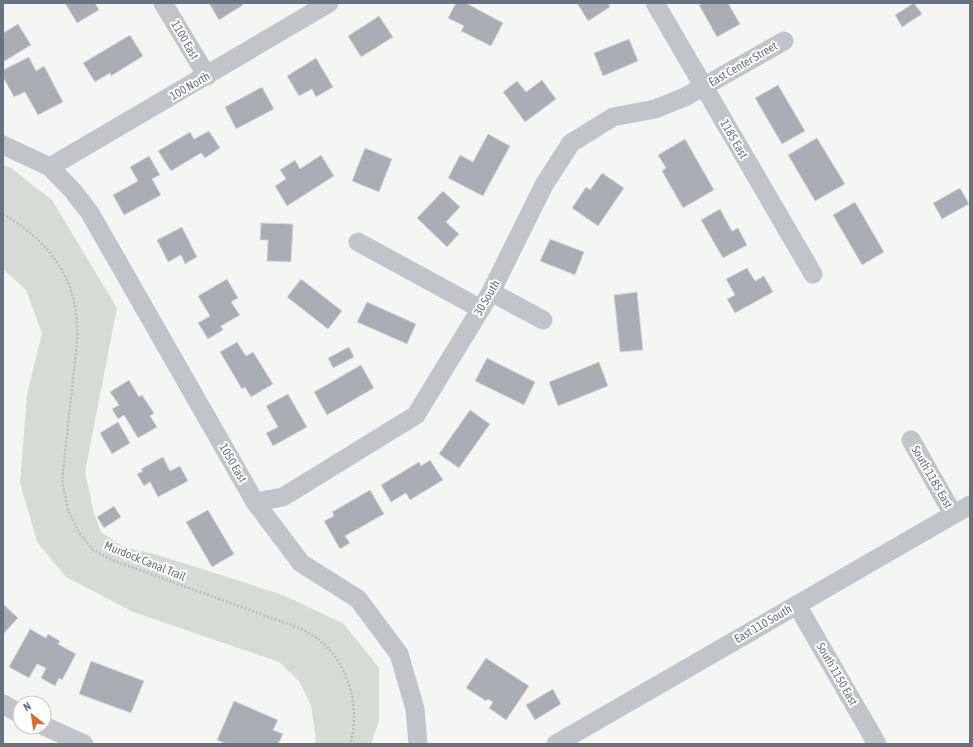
<svg xmlns="http://www.w3.org/2000/svg" width="973" height="747" font-family="'Asap Condensed',sans-serif">
	<style>
		.green { fill: #d6dcd4 }
		.building { fill: #a8aeb4; stroke: #d7d7d5 }
		.lines { fill: none; stroke-linecap: round; stroke-linejoin: round }
		.path { stroke: #b9bbbe; stroke-width: 2.5; stroke-dasharray: 2 2; stroke-linecap: butt }
		.minor { stroke: #c1c4c8; stroke-width: 19 }
		.labels { text-anchor: middle; dominant-baseline: central; stroke-width: 4; stroke-linejoin: round; paint-order: stroke }
		.street-label { font-size: 12px; fill: #667382; stroke: #fff }
	</style>
	<rect width="100%" height="100%" fill="#f5f6f3"/>
	<polygon class="green" points="3,165 11,168 52,200 117,308 85,472 94,513 101,532 123,547 158,555 283,595 344,624 379,668 379,721 371,744 314,744 316,740 311,705 299,681 279,662 133,612 66,577 37,542 20,483 27,394 42,333 26,290 3,269"/>
	<g class="building">
		<polygon points="65,3 95,3 99,10 77,23"/>
		<polygon points="209,3 241,3 243,5 219,20"/>
		<polygon points="456,3 466,3 503,23 491,46 461,31 464,26 448,18"/>
		<polygon points="577,3 608,3 610,7 588,21"/>
		<polygon points="703,3 728,3 740,24 717,37 699,5"/>
		<polygon points="914,3 922,14 902,27 895,15"/>
		<polygon points="379,16 393,37 361,57 348,36"/>
		<polygon points="18,24 31,45 3,62 3,33"/>
		<polygon points="130,35 143,56 111,76 110,73 95,82 83,63"/>
		<polygon points="629,39 638,61 603,76 594,53"/>
		<polygon points="29,57 36,71 44,66 63,102 38,115 25,92 14,97 3,77 3,70"/>
		<polygon points="316,58 333,87 316,97 312,89 299,96 287,76"/>
		<polygon points="542,80 556,99 525,122 503,92 517,81 526,92"/>
		<polygon points="778,85 805,131 782,144 755,98"/>
		<polygon points="262,87 274,109 236,129 225,107"/>
		<polygon points="209,131 220,148 205,158 201,153 171,171 158,151 190,132 194,139"/>
		<polygon points="488,134 510,146 483,196 448,178 460,155 473,162"/>
		<polygon points="817,138 845,184 815,201 788,155"/>
		<polygon points="685,139 714,190 683,208 662,171 666,168 658,155"/>
		<polygon points="365,148 392,159 379,192 352,181"/>
		<polygon points="321,155 334,176 287,206 275,186 286,179 280,170 295,160 300,169"/>
		<polygon points="149,156 160,175 152,179 161,195 124,215 113,195 138,181 130,167"/>
		<polygon points="602,173 624,188 598,226 572,208 586,187 590,190"/>
		<polygon points="960,188 969,204 942,219 933,203"/>
		<polygon points="443,191 460,207 446,222 459,234 447,247 417,218"/>
		<polygon points="855,202 884,252 862,265 833,215"/>
		<polygon points="720,209 732,231 738,228 747,245 723,258 701,220"/>
		<polygon points="261,223 293,224 291,262 267,261 268,240 260,240"/>
		<polygon points="182,227 197,257 185,264 181,255 168,262 157,240"/>
		<polygon points="550,239 584,252 575,275 540,261"/>
		<polygon points="747,268 755,281 764,276 773,292 735,313 727,299 735,295 726,279"/>
		<polygon points="227,279 238,298 231,302 240,315 221,326 223,330 208,339 198,323 210,316 198,296"/>
		<polygon points="301,279 342,311 328,329 287,297"/>
		<polygon points="637,292 643,350 620,352 614,295"/>
		<polygon points="367,302 416,324 407,344 357,322"/>
		<polygon points="237,342 246,356 253,352 273,384 251,397 245,387 242,389 220,352"/>
		<polygon points="349,347 354,357 333,368 328,358"/>
		<polygon points="487,358 535,382 524,405 475,381"/>
		<polygon points="599,362 608,386 558,406 549,382"/>
		<polygon points="361,365 374,388 327,415 314,392"/>
		<polygon points="129,380 139,397 142,395 154,413 150,416 157,427 138,438 124,415 118,419 112,409 119,405 110,392"/>
		<polygon points="288,394 307,427 273,446 266,433 278,427 266,406"/>
		<polygon points="470,410 490,424 459,468 439,454"/>
		<polygon points="118,422 130,443 112,454 100,433"/>
		<polygon points="163,457 170,471 180,466 188,481 158,497 150,482 144,486 137,474 143,471 141,469"/>
		<polygon points="430,460 443,480 410,500 406,493 391,502 381,485 419,462 421,466"/>
		<polygon points="370,490 384,514 345,536 350,543 340,549 324,521 334,516 332,512"/>
		<polygon points="114,506 121,517 104,528 97,517"/>
		<polygon points="208,510 234,554 212,567 186,522"/>
		<polygon points="3,604 18,618 3,634"/>
		<polygon points="30,629 46,638 48,634 60,641 58,644 76,654 62,680 59,678 55,686 41,678 46,668 37,664 29,678 9,667"/>
		<polygon points="486,658 529,686 506,720 489,708 493,702 488,699 486,701 466,688"/>
		<polygon points="91,661 144,681 131,713 79,694"/>
		<polygon points="553,689 561,704 535,720 526,705"/>
		<polygon points="234,701 278,720 273,730 283,734 278,744 226,744 217,740"/>
	</g>
	<g class="lines">
		<path class="path" d="M 3,214 C 53,244 80,282 77,342 L 62,481 L 68,510 L 79,533 L 93,550 L 112,560 L 302,629 C 312,635 321,640 329,649 C 351,674 360,712 350,744"/>
		<g class="minor">
			<polyline points="163,3 207,76"/>
			<polyline points="655,3 813,274"/>
			<polyline points="3,145 50,167 73,191 90,213 255,502 301,563 358,599 399,654 415,709 418,744"/>
			<polyline points="50,167 329,3"/>
			<polyline points="358,242 481,309"/>
			<polyline points="491,292 543,320"/>
			<polyline points="911,440 953,514"/>
			<polyline points="255,502 283,497 416,415 491,292 544,185 571,143 613,117 655,109 685,97 784,41"/>
			<polyline points="797,605 877,744"/>
			<polyline points="3,704 20,714"/>
			<polyline points="44,726 84,744"/>
			<polyline points="556,744 970,505"/>
		</g>
	</g>
	<g class="labels">
		<g class="street-label">
			<text transform="translate(185 40) rotate(60)">1100 East</text>
			<text transform="translate(743 64) rotate(-30)">East Center Street</text>
			<text transform="translate(190 86) rotate(-30)">100 North</text>
			<text transform="translate(734 139) rotate(60)">1185 East</text>
			<text transform="translate(487 298) rotate(-60)">30 South</text>
			<text transform="translate(233 463) rotate(60)">1050 East</text>
			<text transform="translate(932 477) rotate(60)">South 1185 East</text>
			<text transform="translate(145 561) rotate(22)">Murdock Canal Trail</text>
			<text transform="translate(763 624) rotate(-30)">East 110 South</text>
			<text transform="translate(837 674) rotate(60)">South 1150 East</text>
		</g>
	</g>
	<rect width="973" height="747" fill="none" stroke="#667382" stroke-width="8"/>
	<g transform="translate(32 715) rotate(330)"><circle r="19" fill="#ffffff" stroke="#c2c7cd"/>
	<path d="M0-3L7 15L0 10L-7 15Z" fill="#d96b2f"/>
	<text y="-6" font-size="11" font-weight="bold" text-anchor="middle" fill="#667382">N</text>
	</g>
</svg>
